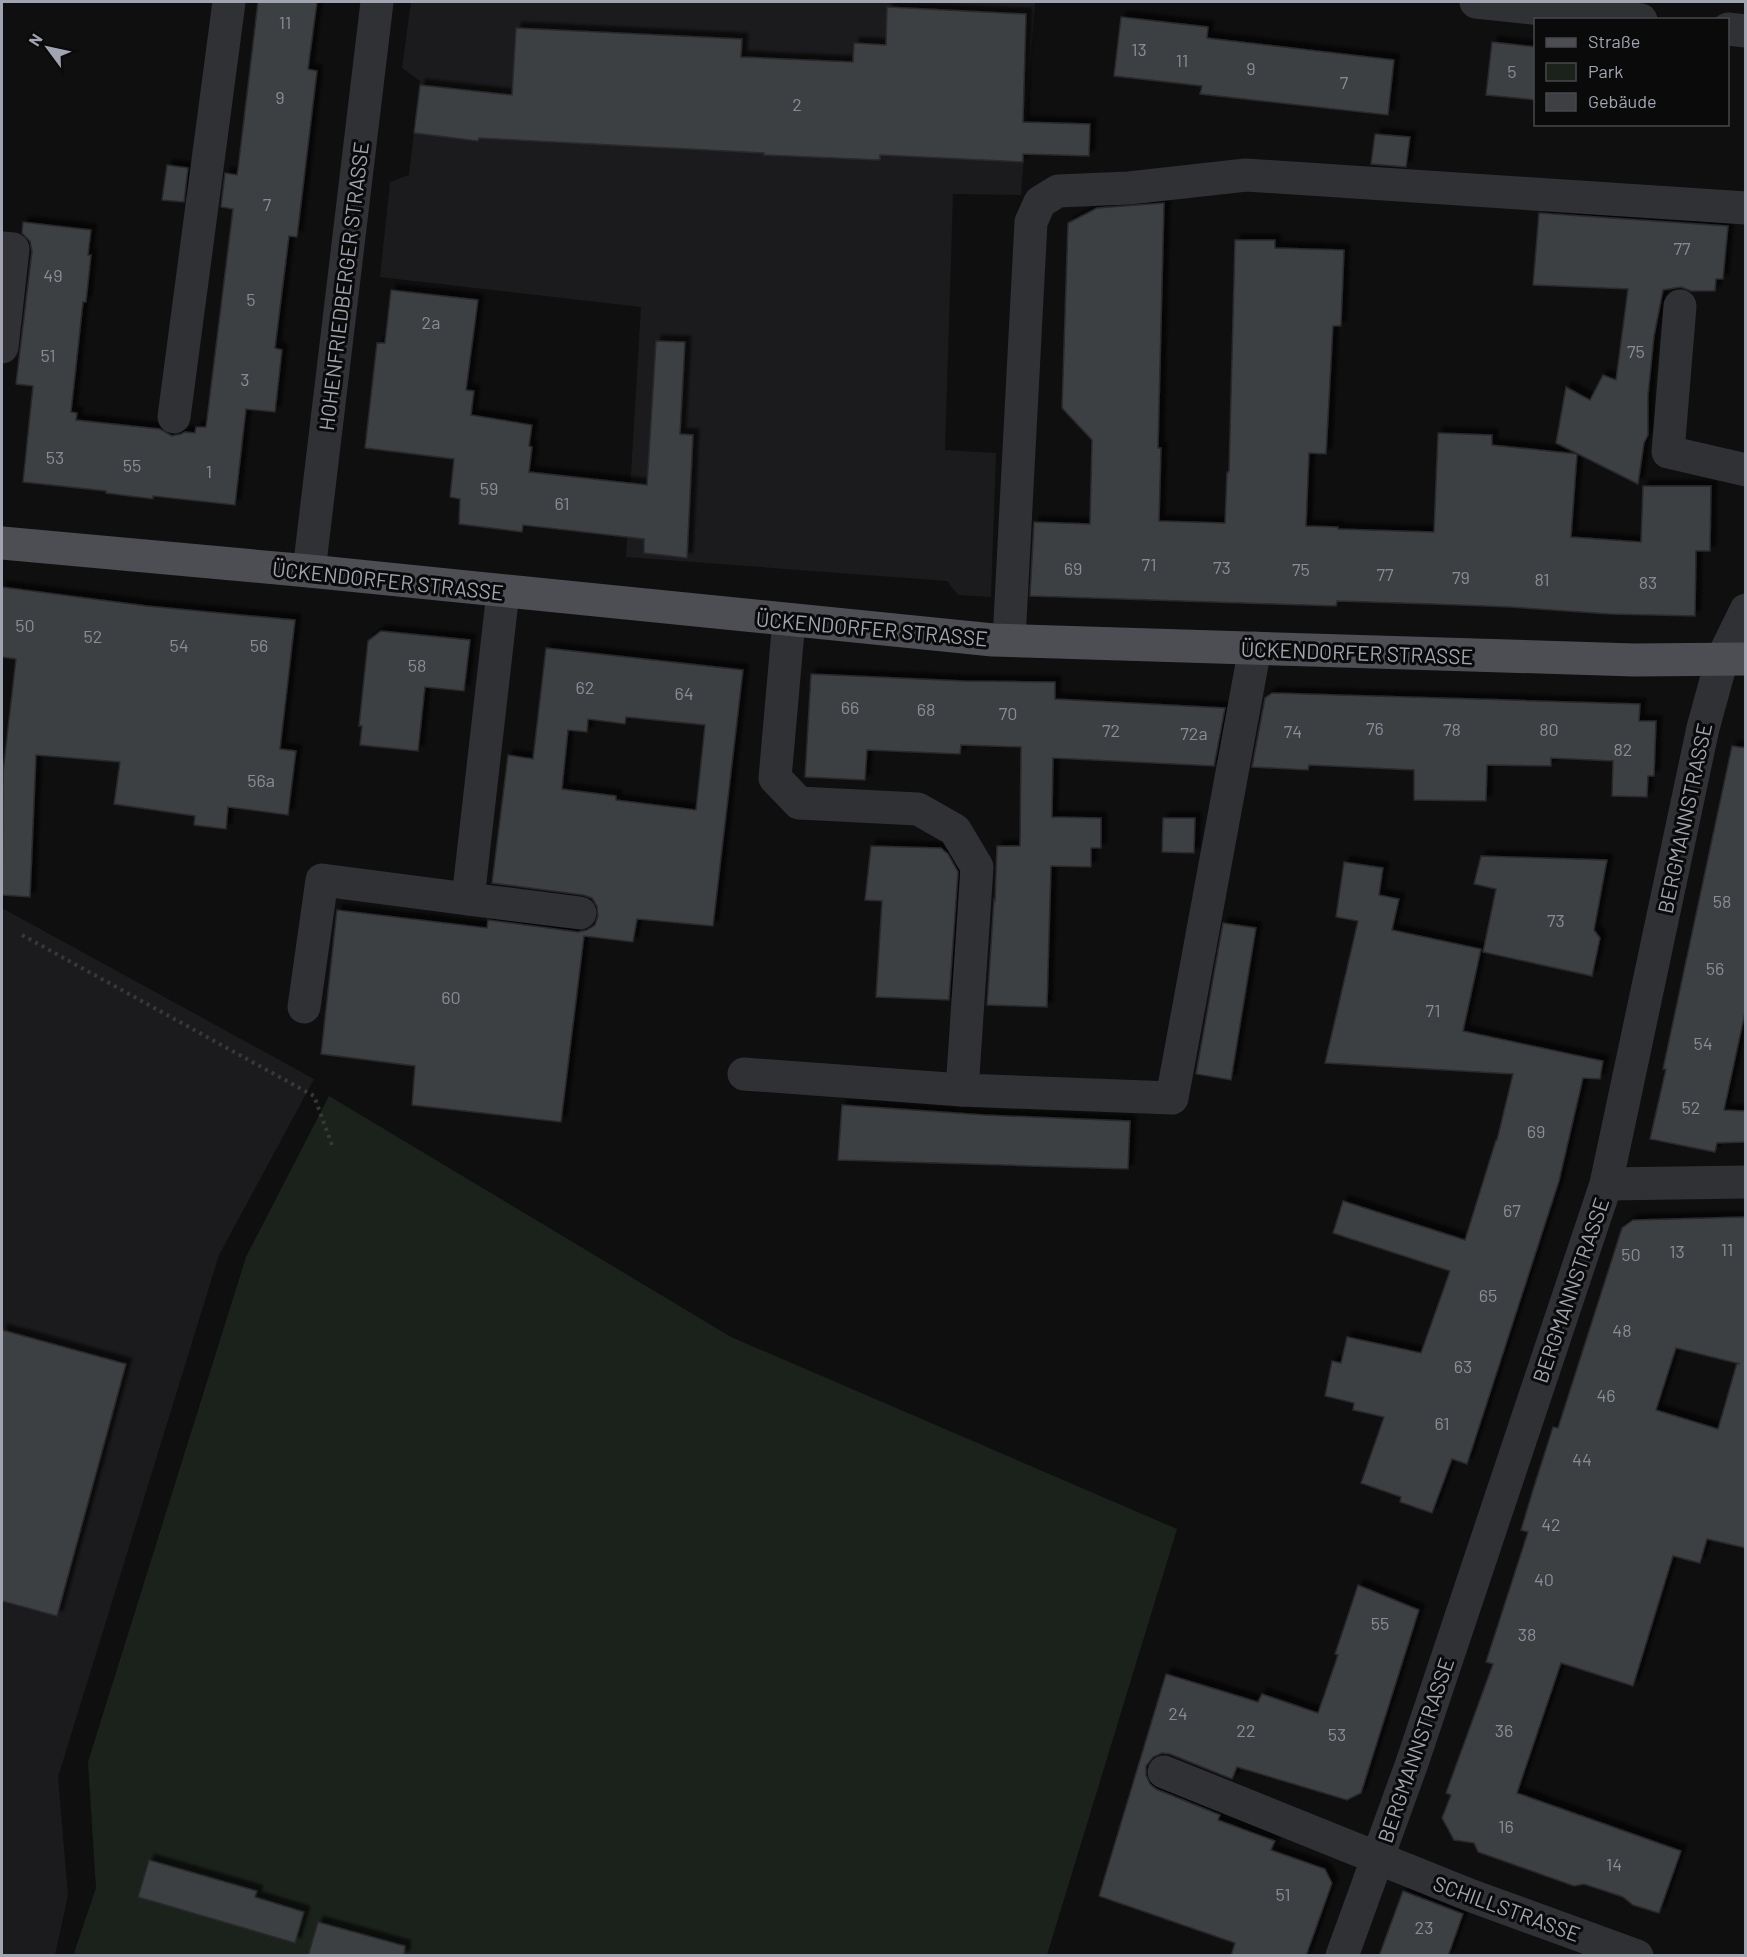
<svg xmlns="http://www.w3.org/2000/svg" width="1747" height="1957" font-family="Barlow,sans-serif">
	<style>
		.built { fill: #1b1b1d }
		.green { fill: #1b221c }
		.building { fill: #3e3f43; stroke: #29292c; stroke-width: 1.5; fill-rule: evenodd; filter: url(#shadow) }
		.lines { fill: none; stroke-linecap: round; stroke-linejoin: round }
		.path { stroke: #36383c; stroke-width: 4; stroke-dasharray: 3 4.5; stroke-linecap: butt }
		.minor { stroke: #303135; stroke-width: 33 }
		.major { stroke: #4c4e54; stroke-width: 33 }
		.labels { text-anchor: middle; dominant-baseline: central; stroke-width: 6; stroke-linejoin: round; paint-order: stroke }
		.number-label { font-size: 18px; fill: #888c96 }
		.street-label { font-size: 21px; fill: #a0a5b1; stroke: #0a0a0b }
	</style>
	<defs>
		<filter id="shadow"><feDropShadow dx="5.5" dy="-5.5" stdDeviation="1.5" flood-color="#0009"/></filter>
	</defs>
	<rect width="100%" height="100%" fill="#0f0f10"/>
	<g class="built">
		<polygon points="411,2 1035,2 1021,195 953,194 945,450 996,453 991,597 958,595 947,581 626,557 641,307 380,277 390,182 409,175 420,81 402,68"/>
		<polygon points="2,908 314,1079 219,1255 58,1777 68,1895 55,1955 2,1955"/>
	</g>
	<polygon class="green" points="329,1096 731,1337 1177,1529 1047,1955 83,1956 74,1953 96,1888 88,1762 246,1257"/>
	<g class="building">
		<polygon points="258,2 317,2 308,69 317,71 297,237 289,236 275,348 282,350 275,412 246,409 235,505 153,496 153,499 106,493 106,491 23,482 33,386 16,384 32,251 30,241 22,233 23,222 91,230 88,255 91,255 86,302 83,302 71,412 77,413 76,420 160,429 172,436 181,434 185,432 195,433 196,427 206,427 233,209 221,207 225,173 237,175 238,169"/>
		<polygon points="887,7 1026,14 1023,122 1090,124 1089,156 1023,154 1023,162 880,155 880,160 764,155 764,153 479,138 478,141 414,133 420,85 512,95 516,28 742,39 741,57 853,62 854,43 886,45"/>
		<polygon points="1121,17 1208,27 1207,38 1394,60 1388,115 1200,94 1202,86 1114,76"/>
		<polygon points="1492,42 1536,47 1536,100 1486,95"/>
		<polygon points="1375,134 1410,137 1406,167 1371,164"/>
		<polygon points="167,165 188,168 184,202 162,200"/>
		<polygon points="1164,203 1158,448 1161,448 1159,521 1225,523 1227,472 1229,472 1235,240 1275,240 1275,248 1344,250 1341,326 1333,326 1326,454 1309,453 1306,526 1338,527 1338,529 1434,532 1438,433 1492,435 1492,445 1577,454 1571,537 1641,542 1643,486 1711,486 1710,551 1696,551 1695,616 1609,614 1510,607 1432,604 1337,601 1336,606 1030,596 1034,522 1090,524 1092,440 1062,408 1068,223 1097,208"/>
		<polygon points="1539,213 1728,226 1723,279 1716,279 1715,291 1691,291 1681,287 1663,290 1654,336 1648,395 1648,435 1644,443 1638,484 1556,443 1566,387 1590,400 1603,375 1616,380 1628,289 1533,285"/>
		<polygon points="391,290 478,300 466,390 474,391 471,415 532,425 529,446 532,447 529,472 647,485 656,341 685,342 680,434 693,435 687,558 644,553 644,539 523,525 522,532 459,524 460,499 450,497 454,459 365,448 377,343 385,343"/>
		<polygon points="2,587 147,606 295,620 280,749 296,751 288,815 228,807 226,829 194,825 195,816 114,804 120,762 36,755 30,897 2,895 3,772 16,659 2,657"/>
		<polygon points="381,631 470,640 464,691 425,687 418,751 360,745 362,726 359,726 368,641"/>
		<path d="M 546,648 L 743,670 L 713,926 L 637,919 L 633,942 L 584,936 L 561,1122 L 412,1105 L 415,1066 L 321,1054 L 337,910 L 487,928 L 488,920 L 578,932 L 587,930 L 595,925 L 598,916 L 597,906 L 592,898 L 583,895 L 492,883 L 508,755 L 533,759 ZM 626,717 L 705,725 L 696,810 L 616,800 L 616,796 L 562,789 L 568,730 L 587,732 L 588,719 L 625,724 Z"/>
		<polygon points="811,674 964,681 1055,682 1055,699 1225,708 1214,766 1053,758 1052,817 1101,818 1101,848 1091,848 1091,867 1051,866 1047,1007 987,1005 994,900 995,902 997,846 1020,846 1021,747 961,745 960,754 867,750 865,780 805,777"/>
		<polygon points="1272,693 1640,704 1639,721 1656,721 1654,776 1648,776 1647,797 1612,796 1613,761 1551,758 1551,766 1487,765 1486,801 1414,800 1414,770 1309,765 1308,770 1252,767 1265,698"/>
		<polygon points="1732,746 1746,748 1746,1008 1724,1110 1746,1111 1746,1142 1717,1143 1715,1152 1650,1139 1666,1069 1663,1069"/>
		<polygon points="1163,818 1195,818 1194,853 1162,852"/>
		<polygon points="871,846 941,848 948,854 958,872 949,1000 876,997 882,901 865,900"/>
		<polygon points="1481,856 1607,860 1594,930 1600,938 1592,976 1483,952 1496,889 1474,884"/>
		<polygon points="1344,862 1383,868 1379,895 1399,899 1392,930 1481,949 1463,1031 1603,1061 1600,1079 1583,1078 1559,1181 1467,1464 1452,1459 1432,1513 1400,1502 1401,1497 1361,1483 1384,1417 1353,1410 1354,1403 1325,1396 1332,1361 1341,1363 1347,1337 1421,1353 1450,1271 1333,1233 1343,1201 1465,1240 1496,1140 1497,1140 1513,1074 1325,1063 1358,921 1336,917"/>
		<polygon points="1223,923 1256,928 1231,1080 1196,1074"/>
		<polygon points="842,1105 985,1115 1130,1121 1128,1169 838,1160"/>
		<path d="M 1745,1217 L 1746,1548 L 1707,1539 L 1700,1563 L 1673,1556 L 1633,1686 L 1561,1663 L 1517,1793 L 1681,1851 L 1659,1913 L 1633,1905 L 1623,1897 L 1584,1884 L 1574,1886 L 1478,1852 L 1474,1843 L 1454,1840 L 1442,1818 L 1451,1795 L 1446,1793 L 1493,1664 L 1486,1662 L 1528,1532 L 1521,1530 L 1533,1490 L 1553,1427 L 1558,1428 L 1622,1228 L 1633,1220 ZM 1676,1348 L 1740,1364 L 1737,1363 L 1718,1429 L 1656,1410 Z"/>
		<polygon points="2,1330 126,1364 57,1616 2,1601"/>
		<polygon points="1358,1585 1419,1610 1361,1793 1347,1800 1237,1767 1232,1779 1170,1754 1162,1753 1153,1757 1146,1766 1146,1775 1150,1784 1156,1789 1220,1815 1218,1820 1275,1841 1271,1850 1325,1869 1332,1883 1306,1956 1231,1956 1235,1943 1099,1896 1166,1674 1258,1702 1262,1694 1318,1713 1338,1655 1335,1654"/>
		<polygon points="149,1860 257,1891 255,1897 304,1912 295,1943 138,1897"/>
		<polygon points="1403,1891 1463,1914 1448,1956 1379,1956"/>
		<polygon points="318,1922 405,1946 404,1956 308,1956"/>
	</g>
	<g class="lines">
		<polyline class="path" points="22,935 314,1096 332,1145"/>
		<g class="minor">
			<polyline points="1476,2 1641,20"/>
			<polyline points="1728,29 1746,31"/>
			<polyline points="2,248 13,249 2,347"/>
			<polyline points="1680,306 1668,452 1746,470"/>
			<polyline points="174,417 229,2"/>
			<polyline points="309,571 377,2"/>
			<polyline points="503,592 468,899 580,913"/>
			<polyline points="789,620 775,778 799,803 918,809 955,830 977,867 962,1090 1172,1098 1255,648"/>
			<polyline points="1009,640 1031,222 1040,202 1058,191 1129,188 1246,175 1746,208"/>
			<polyline points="304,1007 322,880 468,899"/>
			<polyline points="744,1074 962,1090"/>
			<polyline points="1606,1184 1746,1182"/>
			<polyline points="1164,1772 1472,1896 1637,1956"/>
			<polyline points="1342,1956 1412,1763 1606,1184 1703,728 1722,659 1746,610"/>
		</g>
		<polyline class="major" points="2,543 309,571 993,640 1634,660 1746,659"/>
	</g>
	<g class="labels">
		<g class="number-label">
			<text x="285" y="22">11</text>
			<text x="1139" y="49">13</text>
			<text x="1182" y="60">11</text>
			<text x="1251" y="68">9</text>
			<text x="1512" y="71">5</text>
			<text x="1344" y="82">7</text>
			<text x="280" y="97">9</text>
			<text x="797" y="104">2</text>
			<text x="267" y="204">7</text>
			<text x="1682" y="248">77</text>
			<text x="53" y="275">49</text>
			<text x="251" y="299">5</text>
			<text x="431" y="322">2a</text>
			<text x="1636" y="351">75</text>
			<text x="48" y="355">51</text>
			<text x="245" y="379">3</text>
			<text x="55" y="457">53</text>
			<text x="132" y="465">55</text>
			<text x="209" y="471">1</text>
			<text x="489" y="488">59</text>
			<text x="562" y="503">61</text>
			<text x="1149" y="564">71</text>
			<text x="1222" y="567">73</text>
			<text x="1073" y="568">69</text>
			<text x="1301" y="569">75</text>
			<text x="1385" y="574">77</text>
			<text x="1461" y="577">79</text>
			<text x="1542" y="579">81</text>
			<text x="1648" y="582">83</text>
			<text x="25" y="625">50</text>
			<text x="93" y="636">52</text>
			<text x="179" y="645">54</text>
			<text x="259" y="645">56</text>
			<text x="417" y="665">58</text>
			<text x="585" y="687">62</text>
			<text x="684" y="693">64</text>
			<text x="850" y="707">66</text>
			<text x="926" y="709">68</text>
			<text x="1008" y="713">70</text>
			<text x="1375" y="728">76</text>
			<text x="1452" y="729">78</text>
			<text x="1549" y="729">80</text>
			<text x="1111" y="730">72</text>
			<text x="1293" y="731">74</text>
			<text x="1194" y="733">72a</text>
			<text x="1623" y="749">82</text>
			<text x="261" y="780">56a</text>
			<text x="1722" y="901">58</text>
			<text x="1556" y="920">73</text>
			<text x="1715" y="968">56</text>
			<text x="451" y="997">60</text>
			<text x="1433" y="1010">71</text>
			<text x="1703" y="1043">54</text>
			<text x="1691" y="1107">52</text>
			<text x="1536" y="1131">69</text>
			<text x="1512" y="1210">67</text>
			<text x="1727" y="1249">11</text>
			<text x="1677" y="1251">13</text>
			<text x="1631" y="1254">50</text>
			<text x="1488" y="1295">65</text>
			<text x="1622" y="1330">48</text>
			<text x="1463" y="1366">63</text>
			<text x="1606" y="1395">46</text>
			<text x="1442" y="1423">61</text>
			<text x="1582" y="1459">44</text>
			<text x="1551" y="1524">42</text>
			<text x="1544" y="1579">40</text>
			<text x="1380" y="1623">55</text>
			<text x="1527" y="1634">38</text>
			<text x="1178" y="1713">24</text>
			<text x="1246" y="1730">22</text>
			<text x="1504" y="1730">36</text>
			<text x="1337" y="1734">53</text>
			<text x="1506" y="1826">16</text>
			<text x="1614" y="1864">14</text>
			<text x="1283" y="1894">51</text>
			<text x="1424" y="1927">23</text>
		</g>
		<g class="street-label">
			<text transform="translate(343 286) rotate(-83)">HOHENFRIEDBERGER STRASSE</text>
			<text transform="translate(388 580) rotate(6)">ÜCKENDORFER STRASSE</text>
			<text transform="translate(872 628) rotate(5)">ÜCKENDORFER STRASSE</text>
			<text transform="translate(1357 652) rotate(2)">ÜCKENDORFER STRASSE</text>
			<text transform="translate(1684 818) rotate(-78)">BERGMANNSTRASSE</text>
			<text transform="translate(1570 1290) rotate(-71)">BERGMANNSTRASSE</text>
			<text transform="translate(1415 1750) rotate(-71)">BERGMANNSTRASSE</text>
			<text transform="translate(1507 1908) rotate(20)">SCHILLSTRASSE</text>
		</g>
	</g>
	<rect width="1747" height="1957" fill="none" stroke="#a0a5b1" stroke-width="6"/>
	<rect x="1534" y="18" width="195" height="108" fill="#0a0a0b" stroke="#46484d" stroke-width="1.5"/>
	<rect x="1546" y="38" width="30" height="9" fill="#4c4e54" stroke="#46484d" stroke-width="1.5"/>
	<text x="1588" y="48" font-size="18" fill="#a0a5b1">Straße</text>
	<rect x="1546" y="63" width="30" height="18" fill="#1b221c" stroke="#46484d" stroke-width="1.5"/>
	<text x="1588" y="78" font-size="18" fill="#a0a5b1">Park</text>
	<rect x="1546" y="93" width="30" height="18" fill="#3e3f43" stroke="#46484d" stroke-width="1.5"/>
	<text x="1588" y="108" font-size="18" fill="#a0a5b1">Gebäude</text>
	<g transform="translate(48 48) rotate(303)" stroke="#0a0a0b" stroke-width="4.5" paint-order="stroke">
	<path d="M0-4.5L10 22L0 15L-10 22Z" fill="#a0a5b1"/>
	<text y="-9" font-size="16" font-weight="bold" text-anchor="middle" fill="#a0a5b1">N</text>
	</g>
</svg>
